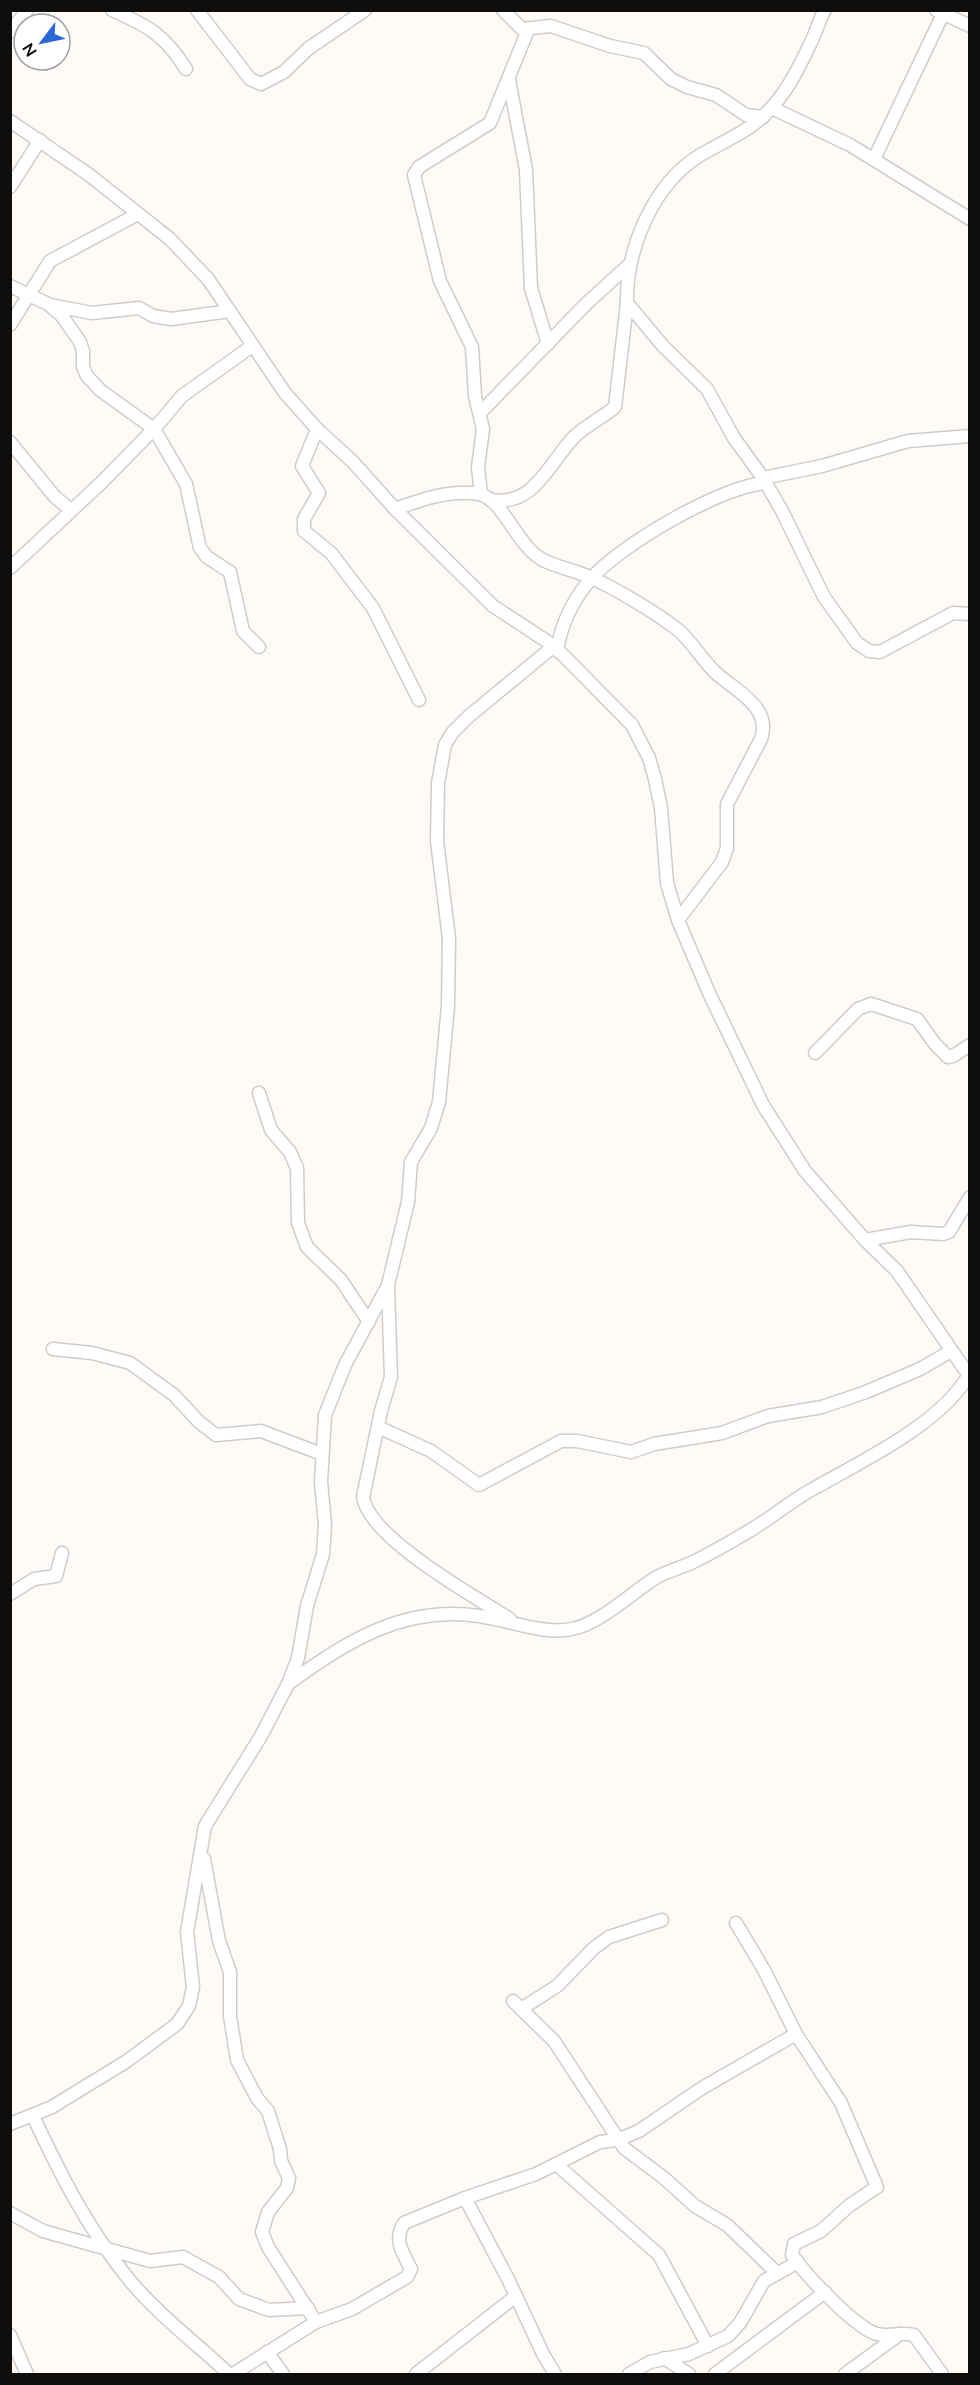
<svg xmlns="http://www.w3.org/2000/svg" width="980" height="2385" font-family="Mulish,sans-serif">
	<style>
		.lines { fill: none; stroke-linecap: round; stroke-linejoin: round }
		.minor-casing { stroke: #d0ccca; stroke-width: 15 }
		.minor { stroke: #fff; stroke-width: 12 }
	</style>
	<rect width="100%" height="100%" fill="#fdfaf7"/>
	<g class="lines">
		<defs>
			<g id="minor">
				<path d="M 112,10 C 148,26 165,35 186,69"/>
				<polyline points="197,10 250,79 261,84 284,72 309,48 365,10"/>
				<polyline points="503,10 522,29 551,26 610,46 644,53 671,79 687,87 716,95 746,115 763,117"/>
				<path d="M 825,10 C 819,19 817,30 812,40 C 801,63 790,87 773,106 C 753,130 728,139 702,154 C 653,183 626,249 627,303 L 663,346 L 707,389 L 734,438 L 763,478 L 782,511 L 824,597 L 857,643 L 869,651 L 880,652 L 953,613 L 970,614"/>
				<polyline points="936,10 970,26"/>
				<polyline points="10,32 27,10"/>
				<polyline points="509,80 526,170 531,288 548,344"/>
				<polyline points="772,108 850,145 970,219"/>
				<polyline points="10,121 88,174 170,239 208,279 285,393 317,429 353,462 395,509 493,606 554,646 632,725 649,758 655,779 661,808 667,883 678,920 709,993 763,1105 805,1171 865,1240 897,1271 970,1377"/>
				<polyline points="874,159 943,14"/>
				<polyline points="10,187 40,140"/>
				<polyline points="10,286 48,304 62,316 80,342 83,351 83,367 87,376 100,390 154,429 186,484 200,548 207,557 230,572 243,631 259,647"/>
				<polyline points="50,305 92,313 139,308 153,316 171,319 230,311"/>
				<polyline points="10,325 50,261 138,214"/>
				<polyline points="480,413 586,304 631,263"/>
				<polyline points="317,429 302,466 319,493 304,519 304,531 331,553 373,608 419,700"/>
				<polyline points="10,442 55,497 71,510"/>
				<polyline points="763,478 822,466 908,441 970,436"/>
				<polyline points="481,494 478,467 483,429 475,396 472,347 440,281 414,175 419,167 490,123 528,30"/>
				<path d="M 491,500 C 534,507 549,463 574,437 C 586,425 602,418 615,407 L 627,303"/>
				<path d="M 395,509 C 420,500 451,489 479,494 C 504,499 517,548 545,561 C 560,568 577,571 592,578 C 616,589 657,613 678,630 C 693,642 702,661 717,674 C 738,692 772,708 761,739 L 727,804 L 727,848 L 722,862 L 678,920"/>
				<polyline points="10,568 102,482 154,429 182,396 252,346"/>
				<path d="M 557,651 C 561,625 573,600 590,580 C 618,546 723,485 766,483"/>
				<polyline points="815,1053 858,1009 871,1004 917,1019 935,1044 948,1057 953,1056 970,1045"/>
				<polyline points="259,1093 271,1130 290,1152 297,1168 298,1223 307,1247 341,1280 369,1322"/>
				<polyline points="865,1240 911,1232 943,1234 949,1232 970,1197"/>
				<path d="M 388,1288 L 391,1377 L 381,1411 L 363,1497 C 369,1538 475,1597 510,1619"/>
				<polyline points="53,1349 92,1353 130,1363 174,1395 199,1422 216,1435 261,1431 322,1454"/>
				<polyline points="378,1427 431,1451 479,1485 561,1441 577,1441 631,1452 654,1444 722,1433 768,1416 822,1407 866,1392 920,1369 951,1351"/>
				<polyline points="10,1594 34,1579 56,1576 62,1553"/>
				<path d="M 288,1684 C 346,1641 405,1605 479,1616 C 509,1620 542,1635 572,1629 C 600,1624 632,1592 657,1577 C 668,1571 680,1568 691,1563 C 712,1553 734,1540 754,1528 C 774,1516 791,1501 811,1490 C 860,1462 942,1424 970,1373"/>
				<polyline points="204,1859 219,1941 230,1972 230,2016 237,2060 257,2098 268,2111 280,2149 281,2161 289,2178 287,2188 268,2212 262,2232 268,2247 316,2322"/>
				<polyline points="736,1923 764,1970 796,2034"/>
				<polyline points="513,2001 554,2041 624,2148 664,2178 695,2206 727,2225 777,2273"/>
				<polyline points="521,2009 557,1986 594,1948 609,1937 662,1920"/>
				<path d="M 33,2116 C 61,2176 89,2231 131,2282 C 160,2316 197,2344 229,2374"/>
				<polyline points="10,2124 52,2107 127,2061 177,2024 189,2006 193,1987 187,1932 205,1826 261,1736 288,1684 298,1658 307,1606 323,1554 325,1525 321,1482 325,1415 345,1365 388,1285 408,1202 411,1162 431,1128 439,1102 448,1006 449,938 437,841 438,783 445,745 452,733 468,717 554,646"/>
				<polyline points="556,2164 659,2255 708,2346"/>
				<polyline points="465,2198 508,2279 543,2354 555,2374"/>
				<polyline points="10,2213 43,2231 150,2261 183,2257 219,2277 239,2299 269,2310 308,2308"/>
				<polyline points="10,2335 27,2374"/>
				<polyline points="267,2352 283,2374"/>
				<polyline points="664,2358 689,2374"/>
				<path d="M 233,2374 L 316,2322 L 352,2309 L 407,2277 L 411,2269 C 403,2253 393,2240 404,2223 L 465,2198 L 536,2174 L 600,2142 L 617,2140 L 639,2131 L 702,2088 L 796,2034 L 841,2103 L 877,2187 L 850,2205 L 821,2231 L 794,2244 L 792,2255 C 805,2274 855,2328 877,2334 C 889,2337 902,2332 914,2335 L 942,2374"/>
				<polyline points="416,2374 516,2296"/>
				<polyline points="629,2374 650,2362 689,2354 728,2336 740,2323 764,2281 798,2262"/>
				<polyline points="715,2374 825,2292"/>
				<polyline points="845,2374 900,2334"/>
			</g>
		</defs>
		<use href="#minor" class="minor-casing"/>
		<use href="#minor" class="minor"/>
	</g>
	<rect width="980" height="2385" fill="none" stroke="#0f0e0d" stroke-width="24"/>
	<g transform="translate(42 42) rotate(238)"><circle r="28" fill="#ffffff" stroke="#9f9f9e" stroke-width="1.5"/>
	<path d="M0-4.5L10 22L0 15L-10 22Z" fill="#2a68d5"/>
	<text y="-9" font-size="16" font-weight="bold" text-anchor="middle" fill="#0f0e0d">N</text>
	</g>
</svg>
